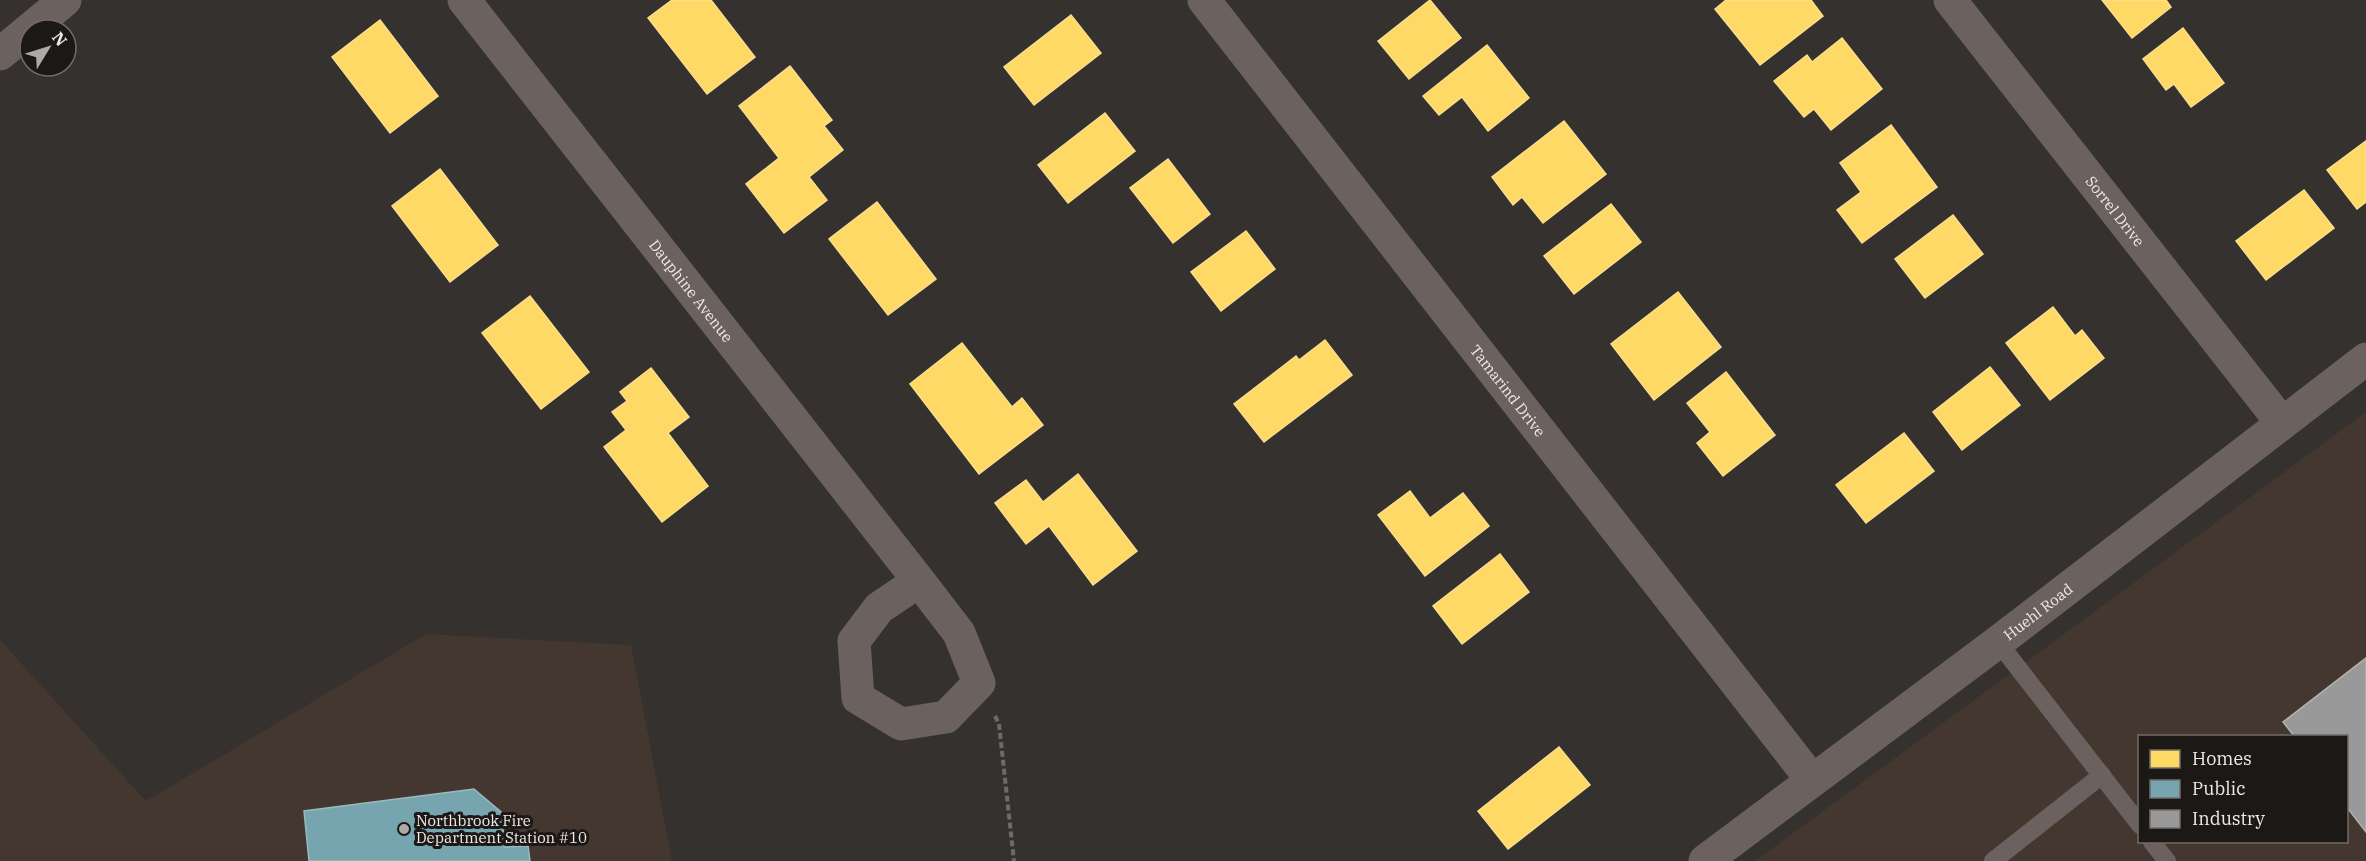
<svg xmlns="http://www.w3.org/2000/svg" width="2366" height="861" font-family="'IBM Plex Serif',serif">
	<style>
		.built { fill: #43372f; fill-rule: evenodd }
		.homes { fill: #ffd966; stroke: #fade8d; stroke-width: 1.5 }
		.public { fill: #76a5af; stroke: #9abac0; stroke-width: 1.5 }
		.industry { fill: #999; stroke: #b3b1b0; stroke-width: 1.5 }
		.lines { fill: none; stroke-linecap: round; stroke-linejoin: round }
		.path { stroke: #706967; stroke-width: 4; stroke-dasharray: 6 3; stroke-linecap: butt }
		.lane { stroke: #6b625f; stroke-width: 18 }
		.street { stroke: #6b625f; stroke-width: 33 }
		.poi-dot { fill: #aea9a6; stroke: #1c1816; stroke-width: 2 }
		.labels { text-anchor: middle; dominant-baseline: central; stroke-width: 6; stroke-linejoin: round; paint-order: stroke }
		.street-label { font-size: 15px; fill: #efeae7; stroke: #1c1816 }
		.poi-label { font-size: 15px; fill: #efeae7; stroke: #1c1816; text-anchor: start }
	</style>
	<rect width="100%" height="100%" fill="#34312e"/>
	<g class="built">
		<path d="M 2366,412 L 2366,861 L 1755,861 ZM 2140,736 L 2346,736 L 2346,842 L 2140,842 Z"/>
		<polygon points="426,634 631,645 672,861 0,861 0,640 146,801"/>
	</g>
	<g class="homes">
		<polygon points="672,0 711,0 755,57 707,94 648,18"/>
		<polygon points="1430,0 1461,38 1409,79 1378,41"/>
		<polygon points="1726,0 1811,0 1823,16 1760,65 1715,9"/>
		<polygon points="2102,0 2166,0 2171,7 2132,38"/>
		<polygon points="1071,15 1101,53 1034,105 1004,67"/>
		<polygon points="380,20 438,96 390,133 332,57"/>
		<polygon points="2183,28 2224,83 2191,107 2174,84 2166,90 2143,59"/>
		<polygon points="1842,38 1882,89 1831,130 1814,109 1804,117 1774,81 1807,55 1812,62"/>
		<polygon points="1487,45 1529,98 1488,131 1462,97 1439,115 1423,96"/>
		<polygon points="790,66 832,120 824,126 843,150 809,177 827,200 784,233 746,184 779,158 739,106"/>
		<polygon points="1105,113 1135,151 1068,203 1038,165"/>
		<polygon points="1564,121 1606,174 1543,223 1522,197 1513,205 1492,177"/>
		<polygon points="1891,125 1937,187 1862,243 1837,210 1861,192 1840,163"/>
		<polygon points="2366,141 2366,202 2357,209 2327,170"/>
		<polygon points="1168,159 1210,214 1173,243 1130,188"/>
		<polygon points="440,169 498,245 450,282 392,206"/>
		<polygon points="2304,190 2334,228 2266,280 2236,241"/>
		<polygon points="877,202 936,279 888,315 829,239"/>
		<polygon points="1611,204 1641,242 1574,294 1544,256"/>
		<polygon points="1953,215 1983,254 1925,298 1895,259"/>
		<polygon points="1246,231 1275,269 1221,311 1191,272"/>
		<polygon points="1678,292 1721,347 1654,400 1611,344"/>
		<polygon points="530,296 589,372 541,409 482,333"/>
		<polygon points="2053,307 2075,336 2082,330 2104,358 2050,400 2006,343"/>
		<polygon points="1325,340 1352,375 1264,442 1234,404 1296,356 1299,360"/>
		<polygon points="962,343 1012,407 1022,398 1043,425 979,474 910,384"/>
		<polygon points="1990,367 2020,405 1962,450 1933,412"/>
		<polygon points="651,368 689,417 668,433 708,486 662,522 604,447 626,430 612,412 627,401 620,392"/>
		<polygon points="1726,372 1775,435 1723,476 1697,443 1710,432 1687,403"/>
		<polygon points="1904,433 1934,471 1866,523 1836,485"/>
		<polygon points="1078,474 1137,551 1093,585 1049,526 1026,544 995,503 1026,480 1043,502"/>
		<polygon points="1410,491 1430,518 1463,493 1489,526 1425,576 1378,515"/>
		<polygon points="1500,554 1529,592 1462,644 1433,606"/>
		<polygon points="1559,747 1590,785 1508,849 1478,811"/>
	</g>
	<polygon class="public" points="474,789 501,812 505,847 528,846 530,861 309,861 304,811"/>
	<polygon class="industry" points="2366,658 2366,832 2346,806 2346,736 2294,736 2283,722"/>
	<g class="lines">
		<polyline class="path" points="995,716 999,724 1014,861"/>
		<g class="lane">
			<polyline points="1998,642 2140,825"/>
			<polyline points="2152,842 2167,861"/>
			<polyline points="1993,861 2102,775"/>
		</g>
		<g class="street">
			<path id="s1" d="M 464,0 L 919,581 L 959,633 L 979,683 L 946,717 L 901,724 L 858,698 L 854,641 L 879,608 L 919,581"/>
			<path id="s2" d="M 1204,0 L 1812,780"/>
			<path id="s3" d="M 1950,0 L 2282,423"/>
			<polyline points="0,54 65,0"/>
			<path id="s4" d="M 1705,861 L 1998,642 L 2366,359"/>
		</g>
	</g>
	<circle class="poi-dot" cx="404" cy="829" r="6"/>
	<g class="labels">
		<g class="street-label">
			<text stroke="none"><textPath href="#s3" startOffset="268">Sorrel Drive</textPath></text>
			<text stroke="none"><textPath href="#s1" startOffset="369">Dauphine Avenue</textPath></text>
			<text stroke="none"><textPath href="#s2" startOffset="495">Tamarind Drive</textPath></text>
			<text stroke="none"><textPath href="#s4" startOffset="416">Huehl Road</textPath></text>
		</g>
		<g class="poi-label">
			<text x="416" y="820">Northbrook Fire<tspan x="416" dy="17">Department Station #10</tspan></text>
		</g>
	</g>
	<rect x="2138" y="735" width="210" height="108" fill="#1c1816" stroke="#706c6a" stroke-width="1.5"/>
	<rect x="2150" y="750" width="30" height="18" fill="#ffd966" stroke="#706c6a" stroke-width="1.5"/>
	<text x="2192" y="765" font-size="18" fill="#efeae7">Homes</text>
	<rect x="2150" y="780" width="30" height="18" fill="#76a5af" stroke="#706c6a" stroke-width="1.5"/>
	<text x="2192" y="795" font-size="18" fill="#efeae7">Public</text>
	<rect x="2150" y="810" width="30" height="18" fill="#999999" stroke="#706c6a" stroke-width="1.5"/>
	<text x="2192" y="825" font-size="18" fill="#efeae7">Industry</text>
	<g transform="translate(48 48) rotate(52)"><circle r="28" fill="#1c1816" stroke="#706c6a" stroke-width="1.5"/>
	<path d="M0-4.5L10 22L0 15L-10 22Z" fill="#aea9a6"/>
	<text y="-9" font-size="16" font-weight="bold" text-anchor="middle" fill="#efeae7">N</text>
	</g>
</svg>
